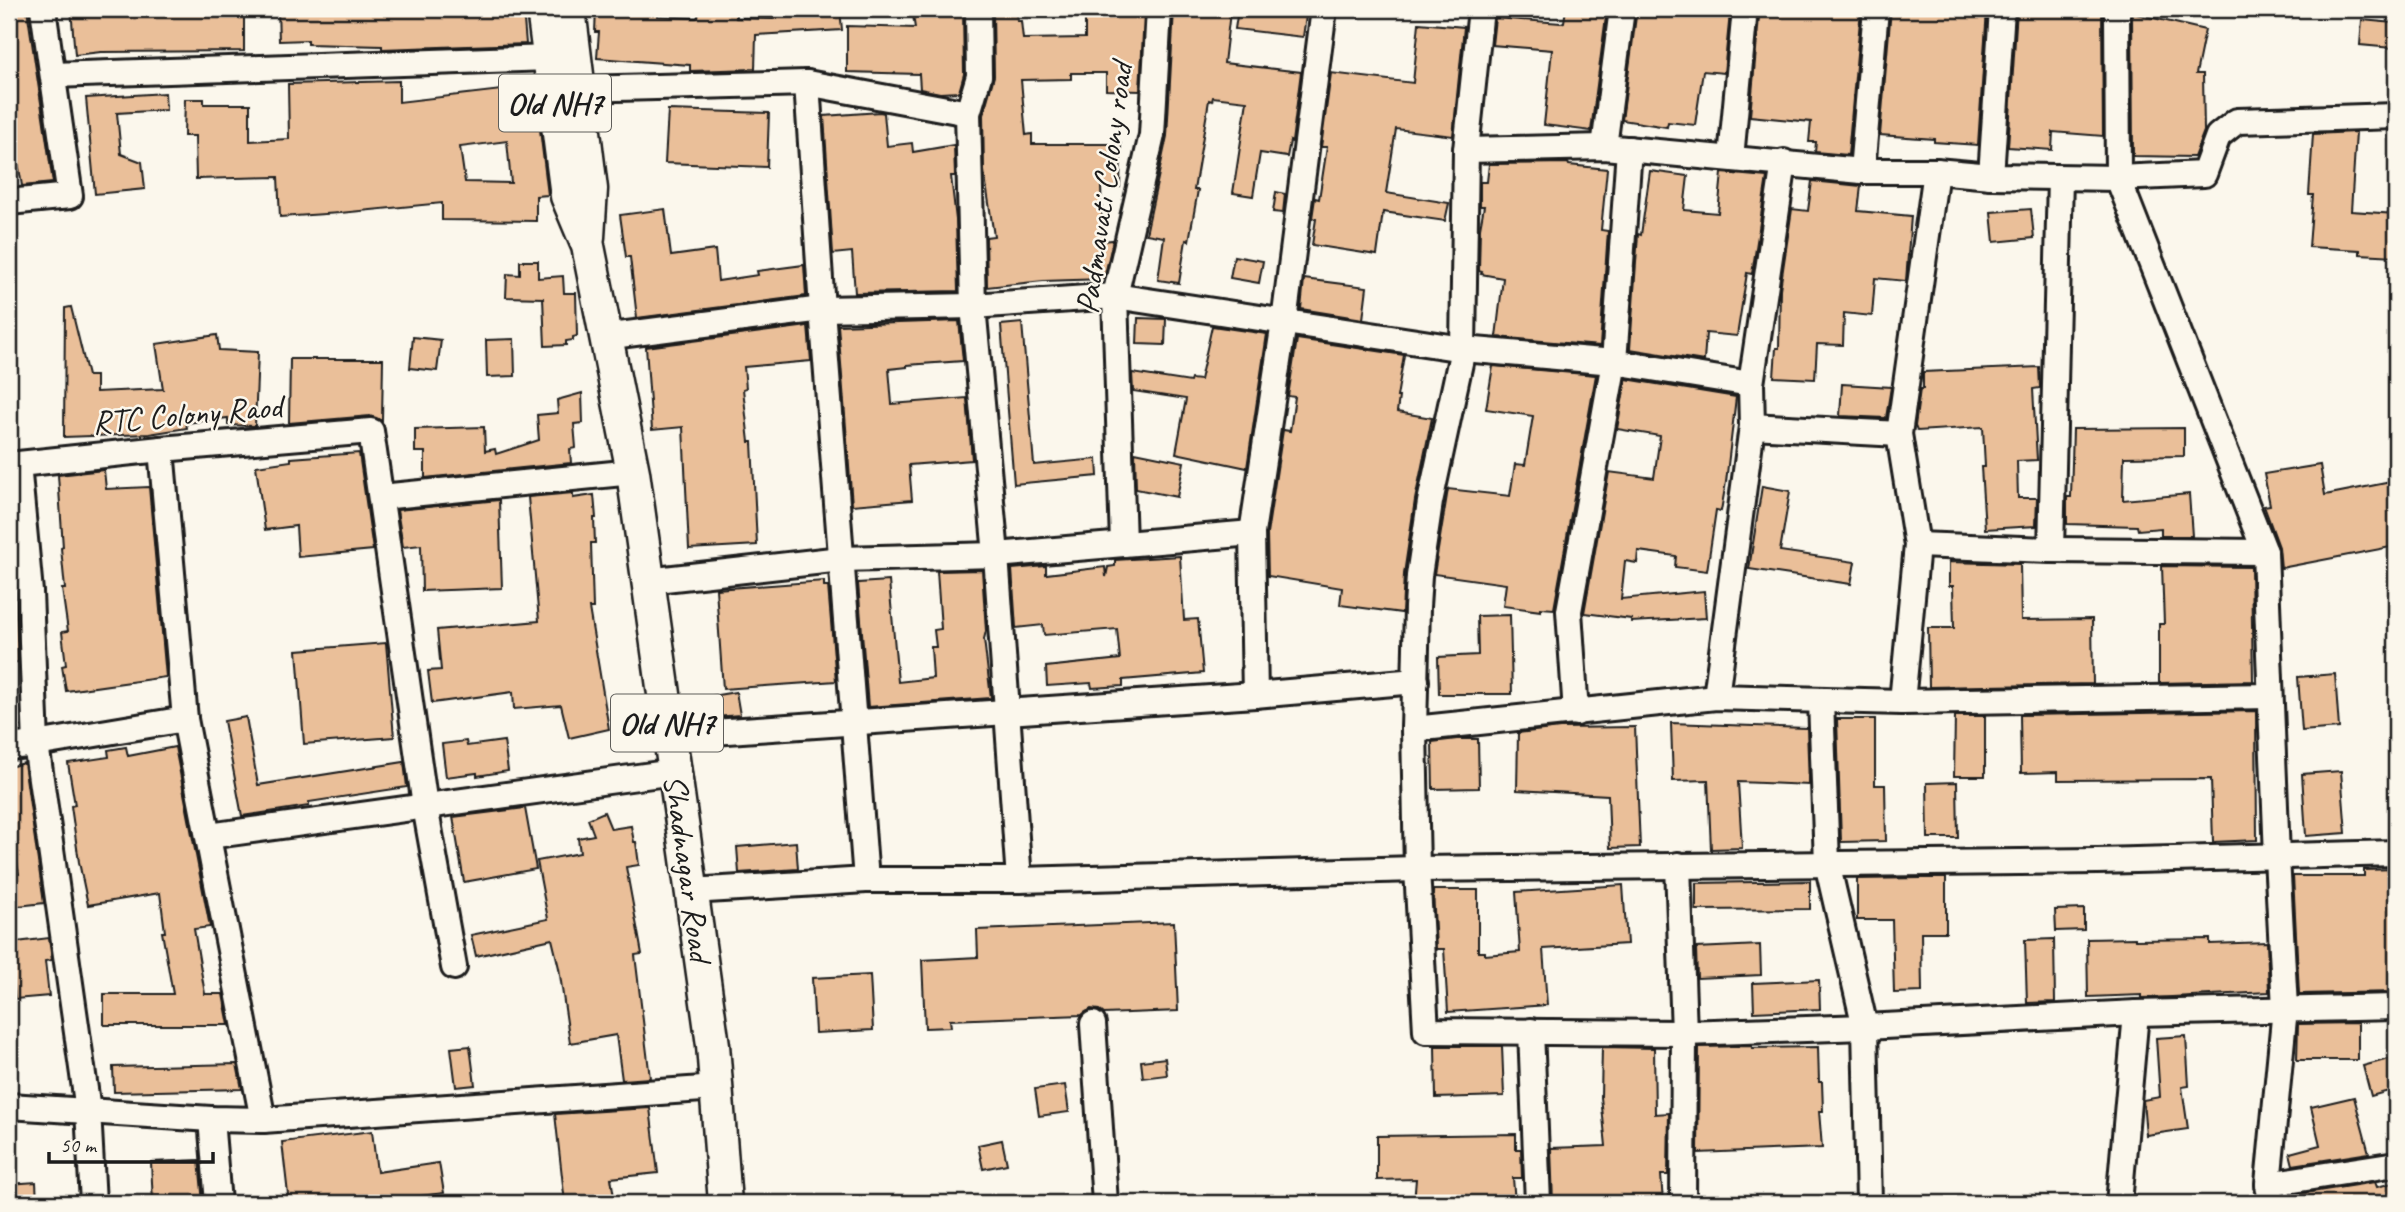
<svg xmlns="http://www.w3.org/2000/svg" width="2405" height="1212" font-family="Caveat,sans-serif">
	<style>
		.building { fill: #eabf99; stroke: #1c1c1c; stroke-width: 2; fill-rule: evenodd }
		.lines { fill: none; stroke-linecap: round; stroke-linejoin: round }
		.minor-casing { stroke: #1c1c1c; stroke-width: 30 }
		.major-casing { stroke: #1c1c1c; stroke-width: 37 }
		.minor { stroke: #fbf7ec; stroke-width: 24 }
		.major { stroke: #fbf7ec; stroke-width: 32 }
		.labels { text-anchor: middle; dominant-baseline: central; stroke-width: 5; stroke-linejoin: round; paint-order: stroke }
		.shield { fill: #fbf7ec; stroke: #5f5e5a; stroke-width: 2 }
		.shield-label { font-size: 32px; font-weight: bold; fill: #1c1c1c }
		.street-label { font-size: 33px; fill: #1c1c1c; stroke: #fbf7ec }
	</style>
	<rect width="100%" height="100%" fill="#fbf7ec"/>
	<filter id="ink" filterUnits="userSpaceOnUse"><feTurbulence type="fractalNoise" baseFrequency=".0143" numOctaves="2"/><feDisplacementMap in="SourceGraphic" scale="14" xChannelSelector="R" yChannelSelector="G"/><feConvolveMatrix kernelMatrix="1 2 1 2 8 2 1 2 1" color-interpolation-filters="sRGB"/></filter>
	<g filter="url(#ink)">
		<g class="building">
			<polygon points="9,9 27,9 53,183 22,186 18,162 9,164 9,55 15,54"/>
			<polygon points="71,9 244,9 244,51 101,52 75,55"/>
			<polygon points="278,9 523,9 526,44 382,49 382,46 308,44 308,40 279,41"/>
			<polygon points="596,9 658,9 658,16 696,18 698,17 699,9 736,9 736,18 773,19 772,9 840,9 842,30 756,35 755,69 690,71 690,65 597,58 599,32 595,32"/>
			<polygon points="912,9 963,10 964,74 959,92 940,93 920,89 919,74 847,72 847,26 915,28"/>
			<polygon points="993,9 1016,9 1017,21 1021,21 1023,39 1085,38 1085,9 1144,13 1140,91 1106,90 1106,73 1071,73 1071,79 1021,80 1026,135 1032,134 1032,144 1121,144 1120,187 1101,187 1103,241 1113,240 1104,279 1043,281 987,287 986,237 994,236 984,171 983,115 994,76"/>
			<polygon points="1174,9 1199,9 1230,12 1224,63 1301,72 1292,142 1290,141 1287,157 1260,153 1253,196 1233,193 1247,101 1213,97 1212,101 1209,100 1194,190 1198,190 1189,241 1186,240 1179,283 1158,280 1164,237 1146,234 1167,136"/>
			<polygon points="1238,9 1307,9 1303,37 1235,29"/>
			<polygon points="1566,9 1607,9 1591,131 1544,125 1552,50 1492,45 1495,18 1561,23 1564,22"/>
			<polygon points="1637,9 1693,9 1730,13 1724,73 1703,71 1695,125 1668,122 1667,127 1622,120"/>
			<polygon points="1762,9 1861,9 1848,155 1815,152 1816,142 1809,142 1811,122 1750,116 1759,17 1761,17"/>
			<polygon points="1891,9 1987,9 1978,145 1934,142 1934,139 1880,135"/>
			<polygon points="2017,9 2102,9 2103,136 2053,132 2052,150 2008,147"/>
			<polygon points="2132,13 2205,30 2196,74 2203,74 2204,131 2194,157 2133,156"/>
			<polygon points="2362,20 2394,23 2392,48 2360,45"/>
			<polygon points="1419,23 1464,27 1453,136 1396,129 1386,193 1449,203 1445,221 1383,212 1377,255 1312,245 1316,219 1312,218 1315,198 1319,199 1327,147 1321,147 1331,73 1413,83"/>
			<path d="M 399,81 L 399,102 L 502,90 L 501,85 L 534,81 L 548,195 L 536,196 L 536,221 L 442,220 L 442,203 L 340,213 L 280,217 L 278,177 L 196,179 L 195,136 L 184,136 L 185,99 L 204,99 L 204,104 L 250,104 L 250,141 L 289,139 L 288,84 ZM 507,141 L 511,183 L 465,182 L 460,147 Z"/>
			<polygon points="165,93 166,110 117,113 121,154 142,162 145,189 95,194 86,98"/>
			<polygon points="668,110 769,113 767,167 665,163"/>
			<polygon points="880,112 884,113 887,146 912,143 913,152 954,145 955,176 951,176 956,220 958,291 855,293 852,252 833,254 824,116"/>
			<polygon points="2356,132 2351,211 2396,214 2396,256 2360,254 2360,250 2309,247 2313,195 2309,195 2313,134"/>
			<polygon points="1568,163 1569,165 1607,169 1601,230 1608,231 1600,346 1496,337 1503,278 1481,274 1482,272 1479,271 1480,228 1484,206 1480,206 1480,182 1487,182 1489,164"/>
			<polygon points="1650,171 1688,176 1684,210 1718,213 1722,173 1767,177 1752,274 1747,273 1737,336 1706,333 1704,361 1630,349 1638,234 1641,235"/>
			<polygon points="1812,181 1861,186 1858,211 1911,216 1906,281 1875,278 1872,316 1844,313 1843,345 1817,344 1815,379 1774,377 1776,348 1779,348 1780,289 1792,209 1808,211"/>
			<polygon points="1276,192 1285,194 1283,213 1273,212"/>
			<polygon points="665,209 671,256 715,250 718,281 758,275 757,271 804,265 806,296 637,318 630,257 626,257 620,215"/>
			<polygon points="2031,209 2034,238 1994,242 1991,212"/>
			<polygon points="1234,256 1263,261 1259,283 1230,278"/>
			<polygon points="520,261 538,261 538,278 563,276 564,293 576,293 577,336 573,337 573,340 566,341 566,345 545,346 543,298 506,297 507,274 520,275"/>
			<polygon points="1304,279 1367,287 1363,319 1301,309"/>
			<polygon points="71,307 88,376 96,376 96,392 163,389 156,344 217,335 219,350 258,352 255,426 228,425 228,418 186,423 187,428 149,434 64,437 65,308"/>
			<polygon points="1138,318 1166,319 1165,345 1137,344"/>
			<polygon points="959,321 963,361 907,365 907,367 889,369 892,404 967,398 972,460 909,465 912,500 852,505 838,325"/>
			<polygon points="1022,323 1034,465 1097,459 1098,476 1014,484 1001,325"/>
			<polygon points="808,326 811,361 744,367 746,388 743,389 749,442 752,442 757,545 689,549 683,427 652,430 646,347"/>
			<polygon points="1212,326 1267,334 1247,468 1176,453 1186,399 1133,391 1132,373 1190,382 1191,379 1200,380"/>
			<polygon points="413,337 441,340 437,371 410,368"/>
			<polygon points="514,339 515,376 487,377 486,340"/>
			<polygon points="1297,339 1404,355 1397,397 1399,397 1397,412 1432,418 1415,500 1404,574 1402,613 1340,605 1342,588 1268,576 1267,534 1283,430 1290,431 1295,397 1288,396"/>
			<polygon points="290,359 383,359 382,421 370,416 289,423"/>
			<polygon points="1493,366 1596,375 1554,609 1541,608 1541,611 1503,606 1506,584 1434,574 1448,489 1510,496 1515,464 1525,465 1533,416 1486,409"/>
			<polygon points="2039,367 2040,388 2033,389 2037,460 2017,461 2018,498 2037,498 2036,526 1985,529 1981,467 1985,467 1983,427 1917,431 1915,426 1920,389 1923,389 1923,372"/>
			<polygon points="1626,379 1736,397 1726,482 1721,511 1716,510 1707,571 1675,567 1676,556 1638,551 1637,563 1625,561 1621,599 1704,591 1706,618 1631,622 1631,619 1584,613 1609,472 1654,478 1660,436 1617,429"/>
			<polygon points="1842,384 1891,387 1886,418 1840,416"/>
			<polygon points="582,393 583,423 574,424 576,448 570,449 571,463 425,478 425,452 415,452 415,429 484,427 485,451 495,449 496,454 539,440 537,415 558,413 557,400"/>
			<polygon points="2184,428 2184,456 2124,457 2123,500 2189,494 2192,536 2161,536 2161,528 2138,530 2137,526 2067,524 2067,497 2071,497 2073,429"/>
			<polygon points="1135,452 1184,462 1177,497 1136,489"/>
			<polygon points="359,453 373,550 298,557 296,526 265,530 256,466 291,461 291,458"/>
			<polygon points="2320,465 2325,495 2396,481 2396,546 2281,568 2279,547 2264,506 2270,505 2264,474"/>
			<polygon points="104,470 106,489 149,487 166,677 66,691 62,666 66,665 62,632 68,631 62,589 65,589 61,548 63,547 58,475"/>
			<polygon points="1762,486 1790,491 1780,551 1855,562 1851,584 1749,569"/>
			<polygon points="573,493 573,498 594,495 596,518 594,518 595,543 591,543 593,608 589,608 609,729 569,738 561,705 514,709 513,692 432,703 428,671 441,670 437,630 539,621 528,497"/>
			<polygon points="499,500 502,588 422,591 421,545 403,547 397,510"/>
			<polygon points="9,537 15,593 18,662 9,663"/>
			<polygon points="1180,556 1184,620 1198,619 1203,673 1123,680 1123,686 1092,688 1091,683 1047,686 1046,667 1120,659 1117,629 1044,635 1043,625 1016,628 1012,569 1046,566 1046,574 1105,567 1106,577 1108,567 1115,566 1115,560"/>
			<polygon points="1949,562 2020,564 2021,620 2092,619 2093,684 1929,687 1928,628 1954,628 1953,586 1949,586"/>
			<polygon points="2162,566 2251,567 2253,681 2159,683 2159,624 2164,624"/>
			<polygon points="982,570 986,631 984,639 991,698 868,707 858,583 889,581 898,682 933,678 931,647 936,647 934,630 941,629 937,571"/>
			<polygon points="824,581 824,586 828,586 836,681 723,689 716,589"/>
			<polygon points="1510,615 1512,694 1439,694 1438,657 1478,655 1477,616"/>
			<polygon points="386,643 394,737 304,744 297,650"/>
			<polygon points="2335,674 2339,728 2302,731 2298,677"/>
			<polygon points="736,692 740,715 702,718 699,698"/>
			<polygon points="2256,711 2257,840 2213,842 2211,779 2058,780 2058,772 2021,773 2020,715"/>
			<polygon points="1955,716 1985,716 1985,776 1954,776"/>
			<polygon points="246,717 258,785 404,762 407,787 309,802 309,806 242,816 224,721"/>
			<polygon points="1837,719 1875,719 1875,785 1885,785 1886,841 1841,842"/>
			<polygon points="1671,723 1807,728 1809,785 1738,782 1742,848 1711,849 1708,780 1673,781"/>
			<polygon points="1635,727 1640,847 1610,848 1608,795 1517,790 1518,733 1560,728"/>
			<polygon points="1457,739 1478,739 1479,788 1433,789 1432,742"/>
			<polygon points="466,741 467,746 504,741 508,771 477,776 477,773 446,777 442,744"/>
			<polygon points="126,747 128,756 175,747 210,927 194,929 205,994 223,994 229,1025 104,1025 104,994 173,994 162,932 165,932 160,893 88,905 79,862 71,806 75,805 68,763 109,757 108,750"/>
			<polygon points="24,763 44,903 9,907 9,876 19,874 9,818 9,767"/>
			<polygon points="2341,771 2346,833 2306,836 2302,774"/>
			<polygon points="1957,782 1958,838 1928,838 1927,783"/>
			<polygon points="525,808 536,869 464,882 453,817"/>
			<polygon points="604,812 611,829 631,826 634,842 636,842 639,865 626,867 642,954 635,955 650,1078 622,1080 616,1035 570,1043 559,968 552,939 476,956 471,935 548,919 537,861 580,853 578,838 594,835 588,819"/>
			<polygon points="796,842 798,869 739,873 737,847"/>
			<polygon points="2396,869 2396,992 2299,994 2293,876 2364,876 2364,870"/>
			<polygon points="1922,878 1946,878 1946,932 1921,932 1922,992 1894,993 1892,920 1857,920 1857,879"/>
			<polygon points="1810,881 1810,909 1696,910 1696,883"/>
			<polygon points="1623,885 1627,944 1543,949 1547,1005 1448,1012 1444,949 1436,949 1433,890 1478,890 1478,952 1485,952 1485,955 1520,952 1516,892"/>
			<polygon points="2084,909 2084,930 2056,931 2055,910"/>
			<polygon points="1174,922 1178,1011 1104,1014 1099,1010 1091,1009 1082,1015 950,1020 951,1027 925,1028 922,960 978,957 977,930"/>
			<polygon points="49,938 52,960 45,961 49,996 15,999 12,966 9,966 9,943"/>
			<polygon points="2135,938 2135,940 2210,939 2210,944 2267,942 2269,992 2172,997 2142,998 2142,995 2088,997 2087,939"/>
			<polygon points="2054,939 2055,1002 2027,1003 2025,940"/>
			<polygon points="1760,945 1761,975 1697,978 1696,948"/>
			<polygon points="870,975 873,1030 815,1033 812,978"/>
			<polygon points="1819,980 1820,1009 1754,1012 1753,983"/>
			<polygon points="2358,1023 2358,1060 2297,1060 2298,1024"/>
			<polygon points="2186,1036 2189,1086 2182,1087 2188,1129 2146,1135 2143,1100 2160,1097 2156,1038"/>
			<polygon points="470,1046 475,1085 456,1087 451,1048"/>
			<polygon points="1435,1046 1502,1046 1504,1096 1436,1098"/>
			<polygon points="1752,1046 1752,1048 1818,1047 1819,1082 1822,1082 1823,1111 1819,1111 1822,1148 1698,1153 1699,1047"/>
			<polygon points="1602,1047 1654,1048 1655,1114 1669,1113 1668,1175 1661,1175 1663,1203 1553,1203 1551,1148 1606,1146 1601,1097"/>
			<polygon points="2396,1057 2396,1089 2371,1096 2363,1066"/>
			<polygon points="1165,1058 1167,1075 1143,1078 1141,1061"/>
			<polygon points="237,1064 242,1089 114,1092 113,1067"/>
			<polygon points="1065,1085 1069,1112 1039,1116 1035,1089"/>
			<polygon points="2354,1097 2369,1153 2293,1165 2290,1153 2320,1145 2311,1107"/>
			<polygon points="650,1108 658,1173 611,1178 615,1203 565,1203 555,1114"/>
			<polygon points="372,1131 377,1172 439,1163 444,1193 366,1203 289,1203 282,1142"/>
			<polygon points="1516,1134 1516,1149 1521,1149 1522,1178 1513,1178 1515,1203 1414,1203 1416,1179 1377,1180 1377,1136"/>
			<polygon points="1002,1140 1007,1164 983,1169 978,1145"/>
			<polygon points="199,1160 203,1203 153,1203 151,1162"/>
			<polygon points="36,1182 37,1203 9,1203 9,1184"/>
			<polygon points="2375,1182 2377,1187 2396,1182 2396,1203 2301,1203 2299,1194"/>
		</g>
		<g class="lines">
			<defs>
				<g id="minor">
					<polyline points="978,9 979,76 968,113 973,306 996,555 1019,880"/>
					<polyline points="1481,9 1466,150 1463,349 1430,502 1419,576 1417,607 1414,729 1417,869 1426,1031 1684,1033 1865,1027 2136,1013 2396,1007"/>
					<polyline points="2117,9 2118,178 2265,552 2277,857 2285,1008 2268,1184 2271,1203"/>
					<polyline points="53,75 549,58"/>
					<polyline points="807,83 822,309 866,880"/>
					<polyline points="579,89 807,83 968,113"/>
					<polyline points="1604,147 1622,9"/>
					<polyline points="1466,150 1604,147 1862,171 1936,171 1991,176 2118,178 2204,174 2218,136 2237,121 2396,116"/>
					<polyline points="1731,158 1745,9"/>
					<polyline points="1862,171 1876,9"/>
					<polyline points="1991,176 2002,9"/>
					<polyline points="9,202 70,196 43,9"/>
					<polyline points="604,337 822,309 973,306 1115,296 1463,349 1614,362 1751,384"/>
					<polyline points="1752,426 1899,434"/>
					<polyline points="161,449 185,719 263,1120"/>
					<polyline points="18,464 30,592 36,744 88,1110 93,1203"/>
					<polyline points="9,465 161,449 371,431 425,806 454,967"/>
					<polyline points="381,497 633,472"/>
					<polyline points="1123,544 1115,296 1152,135 1159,9"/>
					<polyline points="1917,545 2051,550 2060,178"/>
					<polyline points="2051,550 2265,552"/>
					<polyline points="647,581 841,559 996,555 1252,533"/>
					<polyline points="1255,695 1252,533 1284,322 1324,9"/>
					<polyline points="1716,697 1752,426 1751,384 1784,162"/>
					<polyline points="1821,701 1827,863 1865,1027 1869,1203"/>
					<polyline points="1902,702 1917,545 1899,434 1936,171"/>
					<polyline points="1576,713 1569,611 1614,362 1629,149"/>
					<polyline points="1414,729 1716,697 1902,702 2270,696"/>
					<polyline points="669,735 1255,695 1416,681"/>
					<polyline points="9,747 36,744 185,719"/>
					<polyline points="209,836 674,772"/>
					<polyline points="1678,865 1684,1033 1683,1203"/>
					<polyline points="691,891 866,880 1019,880 1417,869 2098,861 2396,853"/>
					<polyline points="1093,1024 1105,1203"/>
					<polyline points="1531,1031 1538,1203"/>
					<polyline points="9,1106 211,1119 263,1120 717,1088"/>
					<polyline points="211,1119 218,1203"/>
					<polyline points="2268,1184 2396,1164"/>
					<polyline points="2119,1203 2136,1013"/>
				</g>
				<g id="major">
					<polyline points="543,9 567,196 588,246 633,472 713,1045 725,1203"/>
					<polyline points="569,9 591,189 588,237"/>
				</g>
			</defs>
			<use href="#minor" class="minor-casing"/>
			<use href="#major" class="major-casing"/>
			<use href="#minor" class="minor"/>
			<use href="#major" class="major"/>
		</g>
	</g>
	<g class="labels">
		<g class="shield">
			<rect x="499" y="74.5" width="112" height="57" rx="5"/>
			<rect x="611" y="694.5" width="112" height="57" rx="5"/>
		</g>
		<g class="shield-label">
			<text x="555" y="103">Old NH7</text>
			<text x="667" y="723">Old NH7</text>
		</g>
		<g class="street-label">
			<text transform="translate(1104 188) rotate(-82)">Padmavati Colony road</text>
			<text transform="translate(187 414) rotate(-5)">RTC Colony Raod</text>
			<text transform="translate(688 868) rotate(82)">Shadnagar Road</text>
		</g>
	</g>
	<rect width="2405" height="1212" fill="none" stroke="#fbf7ec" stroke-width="35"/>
	<rect x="18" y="18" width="2370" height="1177" fill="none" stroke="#1c1c1c" stroke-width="2.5" filter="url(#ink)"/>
	<path d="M49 1152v10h164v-10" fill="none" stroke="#1c1c1c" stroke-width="3.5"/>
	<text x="60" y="1152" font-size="21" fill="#1c1c1c" stroke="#fbf7ec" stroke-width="5" paint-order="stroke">50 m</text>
</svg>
